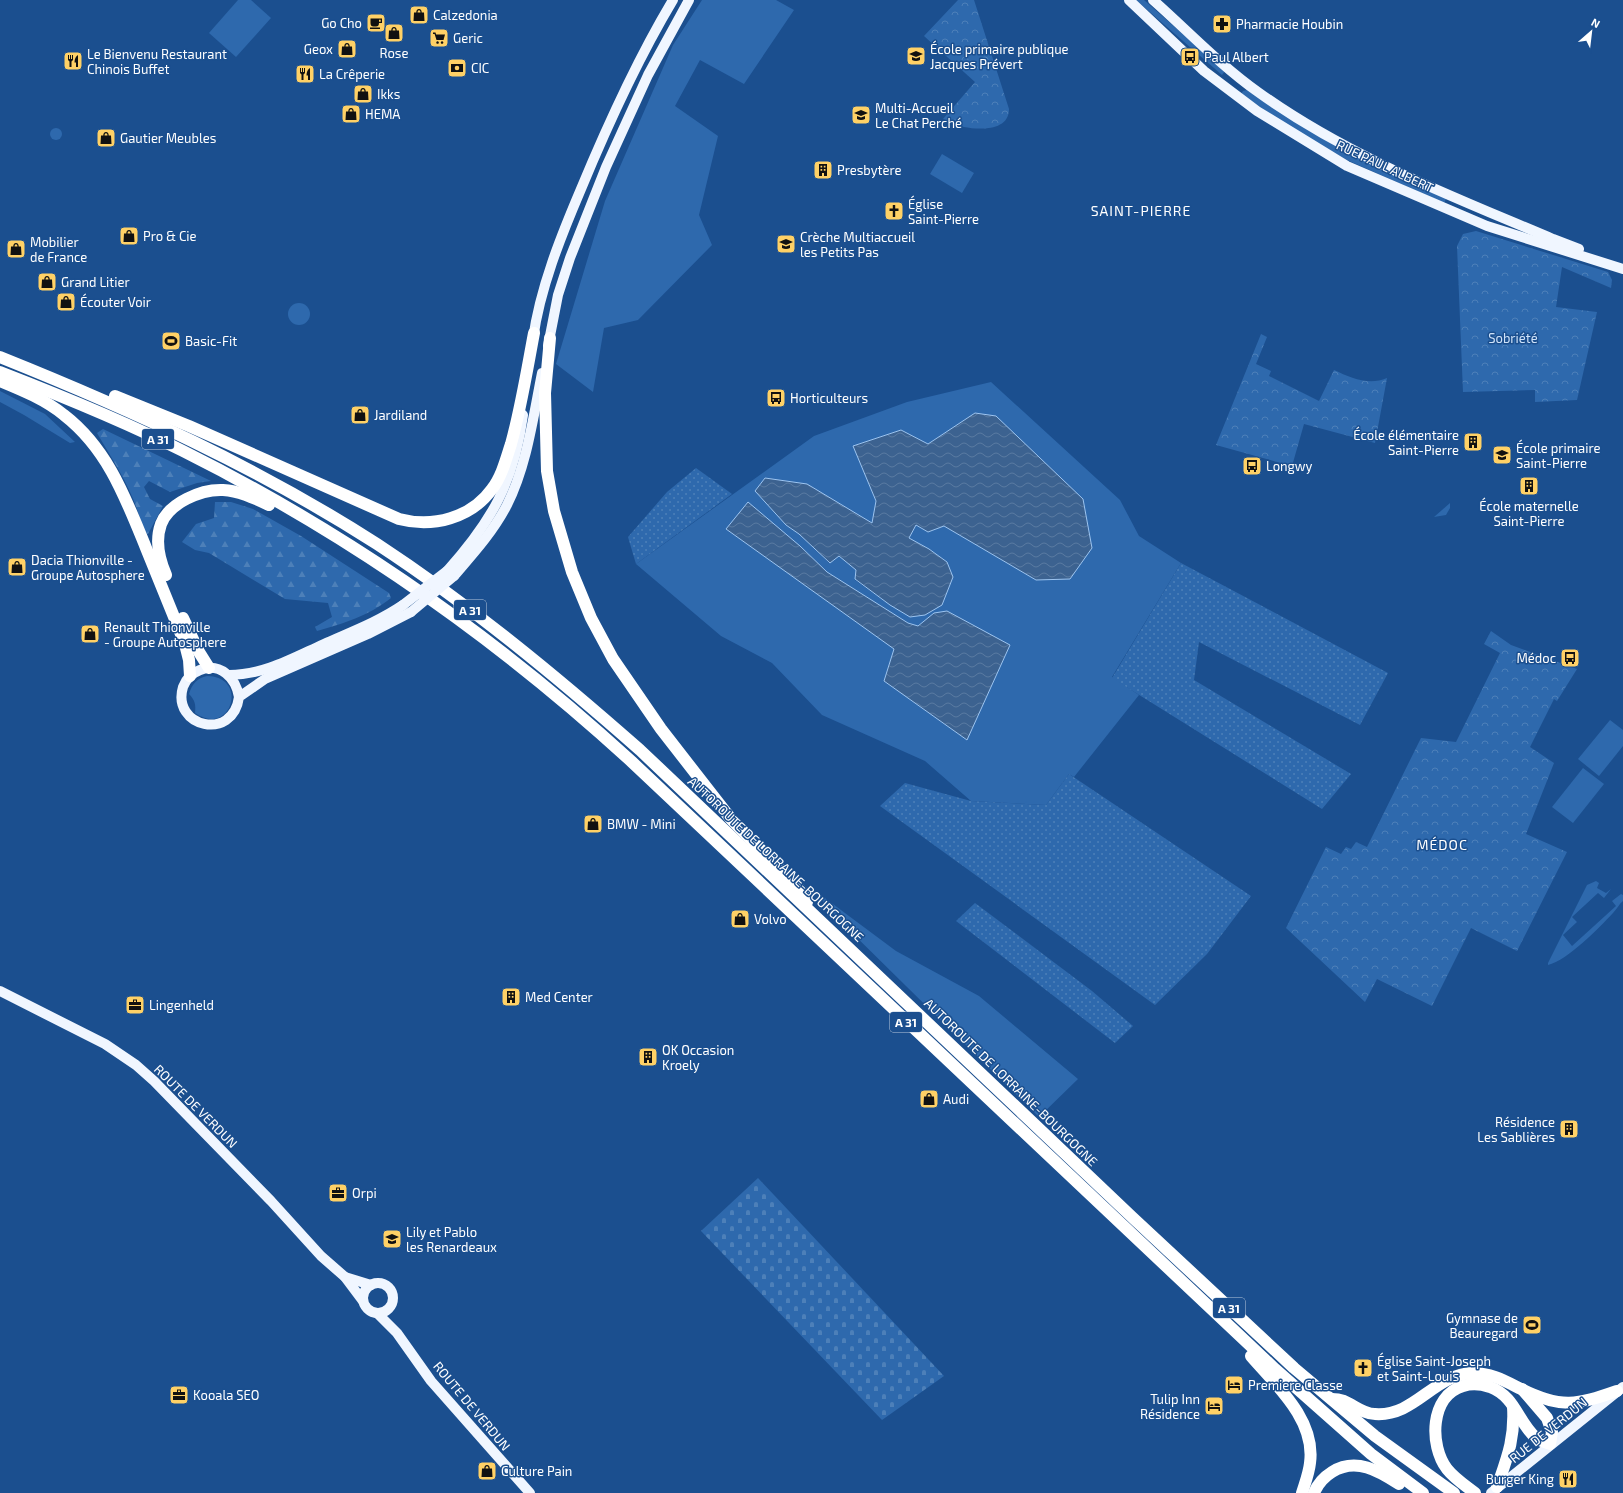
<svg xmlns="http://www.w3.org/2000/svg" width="1623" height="1493" font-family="'Exo 2',sans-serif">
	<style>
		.grass { fill: #2e69ad; fill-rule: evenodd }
		.forest { fill: url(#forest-firs) }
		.cemetery { fill: url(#cemetery-stones) }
		.park { fill: url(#park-crowns) }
		.garden { fill: url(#garden-dots) }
		.water { fill: url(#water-waves); stroke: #9cc4f0 }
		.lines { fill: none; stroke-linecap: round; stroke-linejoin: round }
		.major { stroke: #f0f6ff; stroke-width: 10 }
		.highway { stroke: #fff; stroke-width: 12 }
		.major-bridge { stroke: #f0f6ff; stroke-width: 10 }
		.labels { text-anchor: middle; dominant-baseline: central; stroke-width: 3; stroke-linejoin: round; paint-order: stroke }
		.shield { fill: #1b4f8f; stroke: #bbcadd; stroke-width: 1 }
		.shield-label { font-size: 12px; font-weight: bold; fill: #fff }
		.poi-label { font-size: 13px; fill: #fff; stroke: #1b4f8f; text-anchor: start }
		.street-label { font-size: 13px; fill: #fff; stroke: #1b4f8f }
		.park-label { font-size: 13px; fill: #cfe3fa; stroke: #1b4f8f }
		.neighbourhood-label { font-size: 14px; letter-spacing: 1px; fill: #fff; stroke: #1b4f8f }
	</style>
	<defs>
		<pattern id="forest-firs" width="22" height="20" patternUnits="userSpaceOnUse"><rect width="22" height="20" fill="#2e69ad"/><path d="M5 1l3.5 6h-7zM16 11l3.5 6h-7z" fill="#4d80b9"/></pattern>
		<pattern id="cemetery-stones" width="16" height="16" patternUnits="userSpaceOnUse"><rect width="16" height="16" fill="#2e69ad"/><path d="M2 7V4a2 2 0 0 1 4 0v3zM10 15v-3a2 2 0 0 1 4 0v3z" fill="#4d80b9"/></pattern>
		<pattern id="park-crowns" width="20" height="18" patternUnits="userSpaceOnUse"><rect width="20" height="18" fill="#2e69ad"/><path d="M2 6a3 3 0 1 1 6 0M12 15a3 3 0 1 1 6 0" fill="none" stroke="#4d80b9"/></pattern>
		<pattern id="garden-dots" width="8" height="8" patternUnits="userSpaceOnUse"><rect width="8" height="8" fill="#2e69ad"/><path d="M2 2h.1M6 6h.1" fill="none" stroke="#4d80b9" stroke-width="1.8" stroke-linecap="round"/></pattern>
		<pattern id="water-waves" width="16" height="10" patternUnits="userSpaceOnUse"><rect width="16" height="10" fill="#3c6290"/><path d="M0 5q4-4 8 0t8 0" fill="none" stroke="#597aa1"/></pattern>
	</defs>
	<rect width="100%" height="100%" fill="#1b4f8f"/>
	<g class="grass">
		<polygon points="238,0 251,0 271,18 236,57 209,33"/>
		<polygon points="702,0 776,0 794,10 744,84 700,60 675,106 718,136 699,215 712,245 638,320 604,328 593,392 556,364 605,201 673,45"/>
		<polygon points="1136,0 1144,0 1225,71 1222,75"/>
		<polygon points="1247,90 1292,120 1355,157 1447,197 1444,203 1347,160 1288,126 1241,94 1243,91"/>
		<circle cx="56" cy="134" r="6"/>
		<polygon points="942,154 974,173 962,193 930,174"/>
		<circle cx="299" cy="314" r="11"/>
		<path d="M 991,382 L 1120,500 L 1139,536 L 1181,563 L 1112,677 L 1139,695 L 1074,777 L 1069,774 L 1046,805 L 971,801 L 925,761 L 822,715 L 772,663 L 721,636 L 636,564 L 814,436 L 907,402 ZM 975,413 L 1036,580 L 944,526 L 928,532 L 916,525 L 908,538 L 929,549 L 947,562 L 944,598 L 942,605 L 890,605 L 855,580 L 856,570 L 839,556 L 829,563 L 799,534 L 786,525 L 807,484 L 872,524 L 876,502 L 854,446 L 901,430 L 928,444 ZM 726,529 L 800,546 L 827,572 L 908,623 L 918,626 L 934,613 L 967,740 L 884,681 L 895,649 Z"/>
		<polygon points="0,391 45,414 75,442 70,443 24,415 0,402"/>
		<polygon points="1450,503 1450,508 1446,515 1434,517"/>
		<path d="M 207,676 C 250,677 231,738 195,713 C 196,705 195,700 189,694 C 192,684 197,678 207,676 Z"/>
		<polygon points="1610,720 1623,730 1623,746 1599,776 1578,759"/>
		<polygon points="1583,768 1604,784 1573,823 1552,807"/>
		<path d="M 1596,881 L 1599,883 L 1597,888 L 1606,893 L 1611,889 L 1604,898 L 1598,893 L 1572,917 L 1577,922 L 1563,935 L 1572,946 L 1616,906 L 1612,901 L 1621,894 L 1623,895 L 1623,901 C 1619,904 1617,909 1613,913 C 1599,928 1568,960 1548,965 L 1548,963 L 1587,885 Z"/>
		<polygon points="810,887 896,951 979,996 1078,1079 1039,1117 840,921"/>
	</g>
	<g class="forest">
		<path d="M 103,429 L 211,481 L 197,483 L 170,492 L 149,481 L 144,487 L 150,499 L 163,506 L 148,534 L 143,532 C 137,496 115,464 97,433 Z"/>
		<path d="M 215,502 L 231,502 L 253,509 L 301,536 L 389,593 L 391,598 C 368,616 345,623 317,631 L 315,627 L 332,617 L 328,603 L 285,599 L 209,553 L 195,550 L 182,542 L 196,524 L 214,518 Z"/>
	</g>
	<polygon class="cemetery" points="758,1178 944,1376 882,1420 701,1231"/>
	<g class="park">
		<path d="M 958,0 L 974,0 L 1009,109 C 1009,131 980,130 964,127 C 957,125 950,122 943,119 L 975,82 L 924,36 Z"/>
		<polygon points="1476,231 1608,272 1612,280 1611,288 1562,267 1556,307 1597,312 1577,400 1535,402 1535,390 1463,392 1457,246 1463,234"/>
		<path d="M 1261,334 L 1267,337 L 1256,364 L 1271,371 L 1269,376 L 1319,401 L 1334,370 C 1351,378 1369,386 1387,378 L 1375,443 L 1304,424 L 1292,466 L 1216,445 Z"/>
		<polygon points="1491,631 1511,645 1577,669 1557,701 1554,699 1530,747 1554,763 1526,834 1567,852 1517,951 1471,928 1432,1006 1377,979 1365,1002 1286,928 1326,847 1341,854 1346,847 1351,849 1356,842 1367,847 1421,738 1456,742 1500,653 1484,644"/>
	</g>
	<g class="garden">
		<polygon points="696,468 732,494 636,564 628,537 667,492"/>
		<polygon points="1181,563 1388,673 1360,725 1199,642 1194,680 1351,774 1322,809 1112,678"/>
		<polygon points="1069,774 1251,896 1207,954 1155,1005 880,806 905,783 971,801 1046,805"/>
		<polygon points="975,903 1092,991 1133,1026 1115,1043 956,921"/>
	</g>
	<g class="water">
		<polygon points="975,413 996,416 1083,499 1092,548 1070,579 1036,580 944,526 928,532 916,525 909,538 929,549 947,562 953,577 942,605 925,615 910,617 890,605 855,579 856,570 839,556 830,563 799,534 786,525 755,491 765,478 807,484 872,523 876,501 853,446 901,430 928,444"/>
		<polygon points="748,502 800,546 827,572 908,623 918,626 934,613 947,611 1010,645 967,740 884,681 894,649 726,529"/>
	</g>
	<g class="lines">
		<g class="major">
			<polyline points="1129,0 1204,71 1257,111 1347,166 1487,226 1623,269"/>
			<path d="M 1153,0 C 1188,31 1220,65 1258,92 C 1348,157 1452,196 1553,239 L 1579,249"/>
			<path d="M 533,339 C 540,288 561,236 581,189 C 608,124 637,60 673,0"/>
			<polyline points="548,346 558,295 570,258 606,167 648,75 689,0"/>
			<path d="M 447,571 C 492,521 514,482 523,415"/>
			<path d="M 454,576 C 473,554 493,532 507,505 C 527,465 533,418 542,373"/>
			<path d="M 229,675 C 264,675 293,658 324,644 C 351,632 378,622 403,605"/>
			<path d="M 239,697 C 236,678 220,662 200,670 C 192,673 186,679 183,687 C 171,727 233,742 239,697 L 265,679 L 368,634 L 411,612"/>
			<polyline points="0,991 105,1044 136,1065 154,1081 192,1120 271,1201 321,1256 345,1277 363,1301"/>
			<polyline points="345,1277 371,1285"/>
			<circle cx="378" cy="1298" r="15"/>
			<polyline points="377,1313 397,1333 431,1381 530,1493"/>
			<polyline points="1491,1493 1623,1387"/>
		</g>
		<g class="highway">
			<polyline points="550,338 545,393 547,471 554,511 572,572 591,618 613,659 661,729 731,819 805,895 807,902"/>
			<path d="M 0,357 C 132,410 257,467 377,544 C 470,605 556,676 640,750 L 1132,1217 L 1294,1368 L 1375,1436 L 1454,1493"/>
			<path d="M 0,372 C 62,396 124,421 183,451 C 347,533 497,638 632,762 L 1275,1369 L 1371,1454 L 1423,1493"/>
			<path d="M 0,381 C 22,390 46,400 64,415 C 108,449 126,499 146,548 C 159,580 172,612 185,644 L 189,660 L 190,676"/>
			<path d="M 115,396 L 189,426 L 399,519 C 433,528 471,518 492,489 C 502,476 506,459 511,444 C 521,408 527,370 534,333"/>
			<path d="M 166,575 C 159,559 155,541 161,524 C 169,503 201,489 223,490 C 240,491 254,498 269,505"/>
			<polyline points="183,618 199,652 209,668"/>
			<path d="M 1251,1356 C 1276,1385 1316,1420 1310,1463 C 1309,1473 1305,1483 1302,1493"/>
			<path d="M 1332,1399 C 1336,1399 1341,1400 1344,1401 C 1354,1405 1363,1414 1375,1414 C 1415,1417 1434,1374 1473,1373 C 1491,1373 1505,1381 1521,1389 C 1561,1409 1577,1405 1617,1391"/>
			<path d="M 1497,1487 C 1507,1458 1515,1439 1513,1407"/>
			<path d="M 1314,1493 C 1318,1483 1324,1477 1332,1472 C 1356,1457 1379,1471 1399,1484"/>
			<path d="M 1475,1493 C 1466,1486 1455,1479 1447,1469 C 1429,1445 1430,1396 1463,1386 C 1472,1383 1481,1384 1490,1387 C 1516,1397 1517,1421 1536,1438 C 1540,1441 1546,1442 1550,1444 L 1552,1432 L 1547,1418 L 1522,1389"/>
		</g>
		<g class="major-bridge">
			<polyline points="403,605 447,571"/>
			<polyline points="411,612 454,576"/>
		</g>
	</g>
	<defs>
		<symbol id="shop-square" viewBox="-11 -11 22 22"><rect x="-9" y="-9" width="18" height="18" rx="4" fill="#ffd166" stroke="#1b4f8f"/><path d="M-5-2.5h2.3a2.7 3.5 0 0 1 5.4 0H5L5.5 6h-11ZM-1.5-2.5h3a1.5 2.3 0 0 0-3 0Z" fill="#111"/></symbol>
		<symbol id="cafe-square" viewBox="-11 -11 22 22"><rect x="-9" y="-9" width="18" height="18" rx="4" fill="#ffd166" stroke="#1b4f8f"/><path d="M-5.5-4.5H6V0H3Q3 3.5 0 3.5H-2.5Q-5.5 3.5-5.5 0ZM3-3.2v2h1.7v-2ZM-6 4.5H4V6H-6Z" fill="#111"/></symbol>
		<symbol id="pharmacy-square" viewBox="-11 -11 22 22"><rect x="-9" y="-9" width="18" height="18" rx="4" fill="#ffd166" stroke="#1b4f8f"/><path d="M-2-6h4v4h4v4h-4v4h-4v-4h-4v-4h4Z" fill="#111"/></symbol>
		<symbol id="supermarket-square" viewBox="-11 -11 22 22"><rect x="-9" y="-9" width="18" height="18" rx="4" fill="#ffd166" stroke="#1b4f8f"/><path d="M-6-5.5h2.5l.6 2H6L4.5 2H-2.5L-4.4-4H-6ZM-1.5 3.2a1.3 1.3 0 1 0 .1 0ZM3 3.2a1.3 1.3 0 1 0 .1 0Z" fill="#111"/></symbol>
		<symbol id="school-square" viewBox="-11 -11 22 22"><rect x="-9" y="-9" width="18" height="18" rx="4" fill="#ffd166" stroke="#1b4f8f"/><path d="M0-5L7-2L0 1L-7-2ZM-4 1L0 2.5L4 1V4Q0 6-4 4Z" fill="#111"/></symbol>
		<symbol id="bus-square" viewBox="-11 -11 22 22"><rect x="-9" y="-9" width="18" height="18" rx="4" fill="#ffd166" stroke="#1b4f8f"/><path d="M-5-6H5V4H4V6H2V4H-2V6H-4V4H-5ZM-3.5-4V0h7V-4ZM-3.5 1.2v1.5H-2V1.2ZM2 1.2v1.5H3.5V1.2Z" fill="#111"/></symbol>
		<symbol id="restaurant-square" viewBox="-11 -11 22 22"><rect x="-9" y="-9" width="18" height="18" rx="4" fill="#ffd166" stroke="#1b4f8f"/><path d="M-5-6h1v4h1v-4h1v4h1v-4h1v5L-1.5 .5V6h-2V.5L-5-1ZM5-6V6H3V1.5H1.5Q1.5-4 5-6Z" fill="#111"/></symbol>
		<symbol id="bank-square" viewBox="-11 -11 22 22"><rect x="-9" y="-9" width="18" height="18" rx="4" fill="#ffd166" stroke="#1b4f8f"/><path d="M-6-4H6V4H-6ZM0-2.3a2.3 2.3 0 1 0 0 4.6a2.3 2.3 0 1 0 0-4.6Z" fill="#111"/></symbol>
		<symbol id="building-square" viewBox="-11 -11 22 22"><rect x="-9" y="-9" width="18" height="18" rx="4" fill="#ffd166" stroke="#1b4f8f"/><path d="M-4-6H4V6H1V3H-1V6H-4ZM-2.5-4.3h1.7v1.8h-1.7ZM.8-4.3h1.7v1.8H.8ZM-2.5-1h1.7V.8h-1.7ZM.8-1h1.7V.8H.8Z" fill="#111"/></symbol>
		<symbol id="church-square" viewBox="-11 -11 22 22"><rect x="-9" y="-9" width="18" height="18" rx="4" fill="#ffd166" stroke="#1b4f8f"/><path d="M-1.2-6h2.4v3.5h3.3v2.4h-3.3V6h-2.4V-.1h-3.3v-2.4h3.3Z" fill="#111"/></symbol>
		<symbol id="stadium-square" viewBox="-11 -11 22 22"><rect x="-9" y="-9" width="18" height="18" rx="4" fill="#ffd166" stroke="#1b4f8f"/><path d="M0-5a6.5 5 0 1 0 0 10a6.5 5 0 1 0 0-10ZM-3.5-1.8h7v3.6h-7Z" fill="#111"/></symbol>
		<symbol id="office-square" viewBox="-11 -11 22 22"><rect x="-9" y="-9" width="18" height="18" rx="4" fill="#ffd166" stroke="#1b4f8f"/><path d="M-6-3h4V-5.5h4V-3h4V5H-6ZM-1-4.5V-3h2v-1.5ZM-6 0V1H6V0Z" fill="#111"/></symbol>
		<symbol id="hotel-square" viewBox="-11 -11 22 22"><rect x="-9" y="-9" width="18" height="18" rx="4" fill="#ffd166" stroke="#1b4f8f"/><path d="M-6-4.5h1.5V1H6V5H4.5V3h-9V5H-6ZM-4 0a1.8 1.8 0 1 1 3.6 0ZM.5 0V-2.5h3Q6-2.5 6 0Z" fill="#111"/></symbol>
	</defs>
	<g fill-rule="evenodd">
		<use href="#shop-square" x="408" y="4" width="22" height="22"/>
		<use href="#cafe-square" x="365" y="12" width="22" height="22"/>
		<use href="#pharmacy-square" x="1211" y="13" width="22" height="22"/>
		<use href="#shop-square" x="383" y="22" width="22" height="22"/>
		<use href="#supermarket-square" x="428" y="27" width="22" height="22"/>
		<use href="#shop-square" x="336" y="38" width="22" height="22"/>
		<use href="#school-square" x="905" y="45" width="22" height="22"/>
		<use href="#bus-square" x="1179" y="46" width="22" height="22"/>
		<use href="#restaurant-square" x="62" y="50" width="22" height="22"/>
		<use href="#bank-square" x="446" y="57" width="22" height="22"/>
		<use href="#restaurant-square" x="294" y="63" width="22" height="22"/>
		<use href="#shop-square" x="352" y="83" width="22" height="22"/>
		<use href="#shop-square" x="340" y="103" width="22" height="22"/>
		<use href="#school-square" x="850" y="104" width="22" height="22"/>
		<use href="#shop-square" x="95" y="127" width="22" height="22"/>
		<use href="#building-square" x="812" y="159" width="22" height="22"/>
		<use href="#church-square" x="883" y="200" width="22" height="22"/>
		<use href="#shop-square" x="118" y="225" width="22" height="22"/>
		<use href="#school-square" x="775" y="233" width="22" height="22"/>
		<use href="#shop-square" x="5" y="238" width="22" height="22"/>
		<use href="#shop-square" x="36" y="271" width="22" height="22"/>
		<use href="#shop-square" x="55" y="291" width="22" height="22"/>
		<use href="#stadium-square" x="160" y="330" width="22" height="22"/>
		<use href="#bus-square" x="765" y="387" width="22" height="22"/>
		<use href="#shop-square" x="349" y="404" width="22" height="22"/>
		<use href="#building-square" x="1462" y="431" width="22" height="22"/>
		<use href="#school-square" x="1491" y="444" width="22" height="22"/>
		<use href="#bus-square" x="1241" y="455" width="22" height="22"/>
		<use href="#building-square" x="1518" y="475" width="22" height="22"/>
		<use href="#shop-square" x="6" y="556" width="22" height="22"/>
		<use href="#shop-square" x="79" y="623" width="22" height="22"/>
		<use href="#bus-square" x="1559" y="647" width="22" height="22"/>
		<use href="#shop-square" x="582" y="813" width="22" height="22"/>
		<use href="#shop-square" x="729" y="908" width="22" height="22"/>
		<use href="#building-square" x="500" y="986" width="22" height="22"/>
		<use href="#office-square" x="124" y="994" width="22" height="22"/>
		<use href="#building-square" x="637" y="1046" width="22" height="22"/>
		<use href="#shop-square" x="918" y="1088" width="22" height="22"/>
		<use href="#building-square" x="1558" y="1118" width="22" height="22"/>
		<use href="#office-square" x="327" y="1182" width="22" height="22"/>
		<use href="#school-square" x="381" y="1228" width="22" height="22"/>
		<use href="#stadium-square" x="1521" y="1314" width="22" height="22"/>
		<use href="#church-square" x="1352" y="1357" width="22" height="22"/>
		<use href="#hotel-square" x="1223" y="1374" width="22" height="22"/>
		<use href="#office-square" x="168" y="1384" width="22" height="22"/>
		<use href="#hotel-square" x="1203" y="1395" width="22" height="22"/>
		<use href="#shop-square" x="476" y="1460" width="22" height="22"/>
		<use href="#restaurant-square" x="1557" y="1468" width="22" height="22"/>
	</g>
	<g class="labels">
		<g class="shield">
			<rect x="142" y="429" width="32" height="20" rx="3"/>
			<rect x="454" y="600" width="32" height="20" rx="3"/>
			<rect x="890" y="1012" width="32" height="20" rx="3"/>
			<rect x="1213" y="1298" width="32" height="20" rx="3"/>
		</g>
		<g class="shield-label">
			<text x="158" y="439">A 31</text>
			<text x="470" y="610">A 31</text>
			<text x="906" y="1022">A 31</text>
			<text x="1229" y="1308">A 31</text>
		</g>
		<g class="poi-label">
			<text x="433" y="15">Calzedonia</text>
			<text x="362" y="23" text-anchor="end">Go Cho</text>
			<text x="1236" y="24">Pharmacie Houbin</text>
			<text x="453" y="38">Geric</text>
			<text x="333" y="49" text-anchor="end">Geox</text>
			<text x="930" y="49">École primaire publique<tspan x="930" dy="15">Jacques Prévert</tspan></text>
			<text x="394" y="53" text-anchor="middle">Rose</text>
			<text x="87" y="54">Le Bienvenu Restaurant<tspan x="87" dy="15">Chinois Buffet</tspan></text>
			<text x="1204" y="57">Paul Albert</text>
			<text x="471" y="68">CIC</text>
			<text x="319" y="74">La Crêperie</text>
			<text x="377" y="94">Ikks</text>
			<text x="875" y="108">Multi-Accueil<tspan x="875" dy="15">Le Chat Perché</tspan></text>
			<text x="365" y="114">HEMA</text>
			<text x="120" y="138">Gautier Meubles</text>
			<text x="837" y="170">Presbytère</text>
			<text x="908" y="204">Église<tspan x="908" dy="15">Saint-Pierre</tspan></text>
			<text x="143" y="236">Pro &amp; Cie</text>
			<text x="800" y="237">Crèche Multiaccueil<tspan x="800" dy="15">les Petits Pas</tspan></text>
			<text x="30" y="242">Mobilier<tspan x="30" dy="15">de France</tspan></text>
			<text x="61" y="282">Grand Litier</text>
			<text x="80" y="302">Écouter Voir</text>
			<text x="185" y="341">Basic-Fit</text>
			<text x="790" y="398">Horticulteurs</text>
			<text x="374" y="415">Jardiland</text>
			<text x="1459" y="435" text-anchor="end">École élémentaire<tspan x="1459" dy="15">Saint-Pierre</tspan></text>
			<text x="1516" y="448">École primaire<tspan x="1516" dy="15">Saint-Pierre</tspan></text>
			<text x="1266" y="466">Longwy</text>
			<text x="1529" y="506" text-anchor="middle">École maternelle<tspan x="1529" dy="15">Saint-Pierre</tspan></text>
			<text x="31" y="560">Dacia Thionville -<tspan x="31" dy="15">Groupe Autosphere</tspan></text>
			<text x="104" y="627">Renault Thionville<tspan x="104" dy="15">- Groupe Autosphere</tspan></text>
			<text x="1556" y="658" text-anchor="end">Médoc</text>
			<text x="607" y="824">BMW - Mini</text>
			<text x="754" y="919">Volvo</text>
			<text x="525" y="997">Med Center</text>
			<text x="149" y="1005">Lingenheld</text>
			<text x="662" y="1050">OK Occasion<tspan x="662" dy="15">Kroely</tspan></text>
			<text x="943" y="1099">Audi</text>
			<text x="1555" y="1122" text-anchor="end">Résidence<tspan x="1555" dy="15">Les Sablières</tspan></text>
			<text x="352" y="1193">Orpi</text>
			<text x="406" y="1232">Lily et Pablo<tspan x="406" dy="15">les Renardeaux</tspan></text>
			<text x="1518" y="1318" text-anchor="end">Gymnase de<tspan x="1518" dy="15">Beauregard</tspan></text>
			<text x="1377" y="1361">Église Saint-Joseph<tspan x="1377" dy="15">et Saint-Louis</tspan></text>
			<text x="1248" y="1385">Premiere Classe</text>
			<text x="193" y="1395">Kooala SEO</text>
			<text x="1200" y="1399" text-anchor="end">Tulip Inn<tspan x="1200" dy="15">Résidence</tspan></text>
			<text x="501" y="1471">Culture Pain</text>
			<text x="1554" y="1479" text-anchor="end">Burger King</text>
		</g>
		<g class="street-label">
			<text transform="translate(1385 166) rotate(25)">RUE PAUL ALBERT</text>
			<text transform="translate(776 859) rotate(43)">AUTOROUTE DE LORRAINE-BOURGOGNE</text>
			<text transform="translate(1011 1082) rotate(44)">AUTOROUTE DE LORRAINE-BOURGOGNE</text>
			<text transform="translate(196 1106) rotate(45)">ROUTE DE VERDUN</text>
			<text transform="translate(472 1406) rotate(50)">ROUTE DE VERDUN</text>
			<text transform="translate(1548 1430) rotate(-39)">RUE DE VERDUN</text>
		</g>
		<g class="park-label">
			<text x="1513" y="338">Sobriété</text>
		</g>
		<g class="neighbourhood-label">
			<text x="1141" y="210">SAINT-PIERRE</text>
			<text x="1442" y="844">MÉDOC</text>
		</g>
	</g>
	<g transform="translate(1591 32) rotate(28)" stroke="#1b4f8f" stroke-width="3" paint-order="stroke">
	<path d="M0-3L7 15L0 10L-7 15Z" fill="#ffffff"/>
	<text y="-6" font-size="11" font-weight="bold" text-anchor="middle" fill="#ffffff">N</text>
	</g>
</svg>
